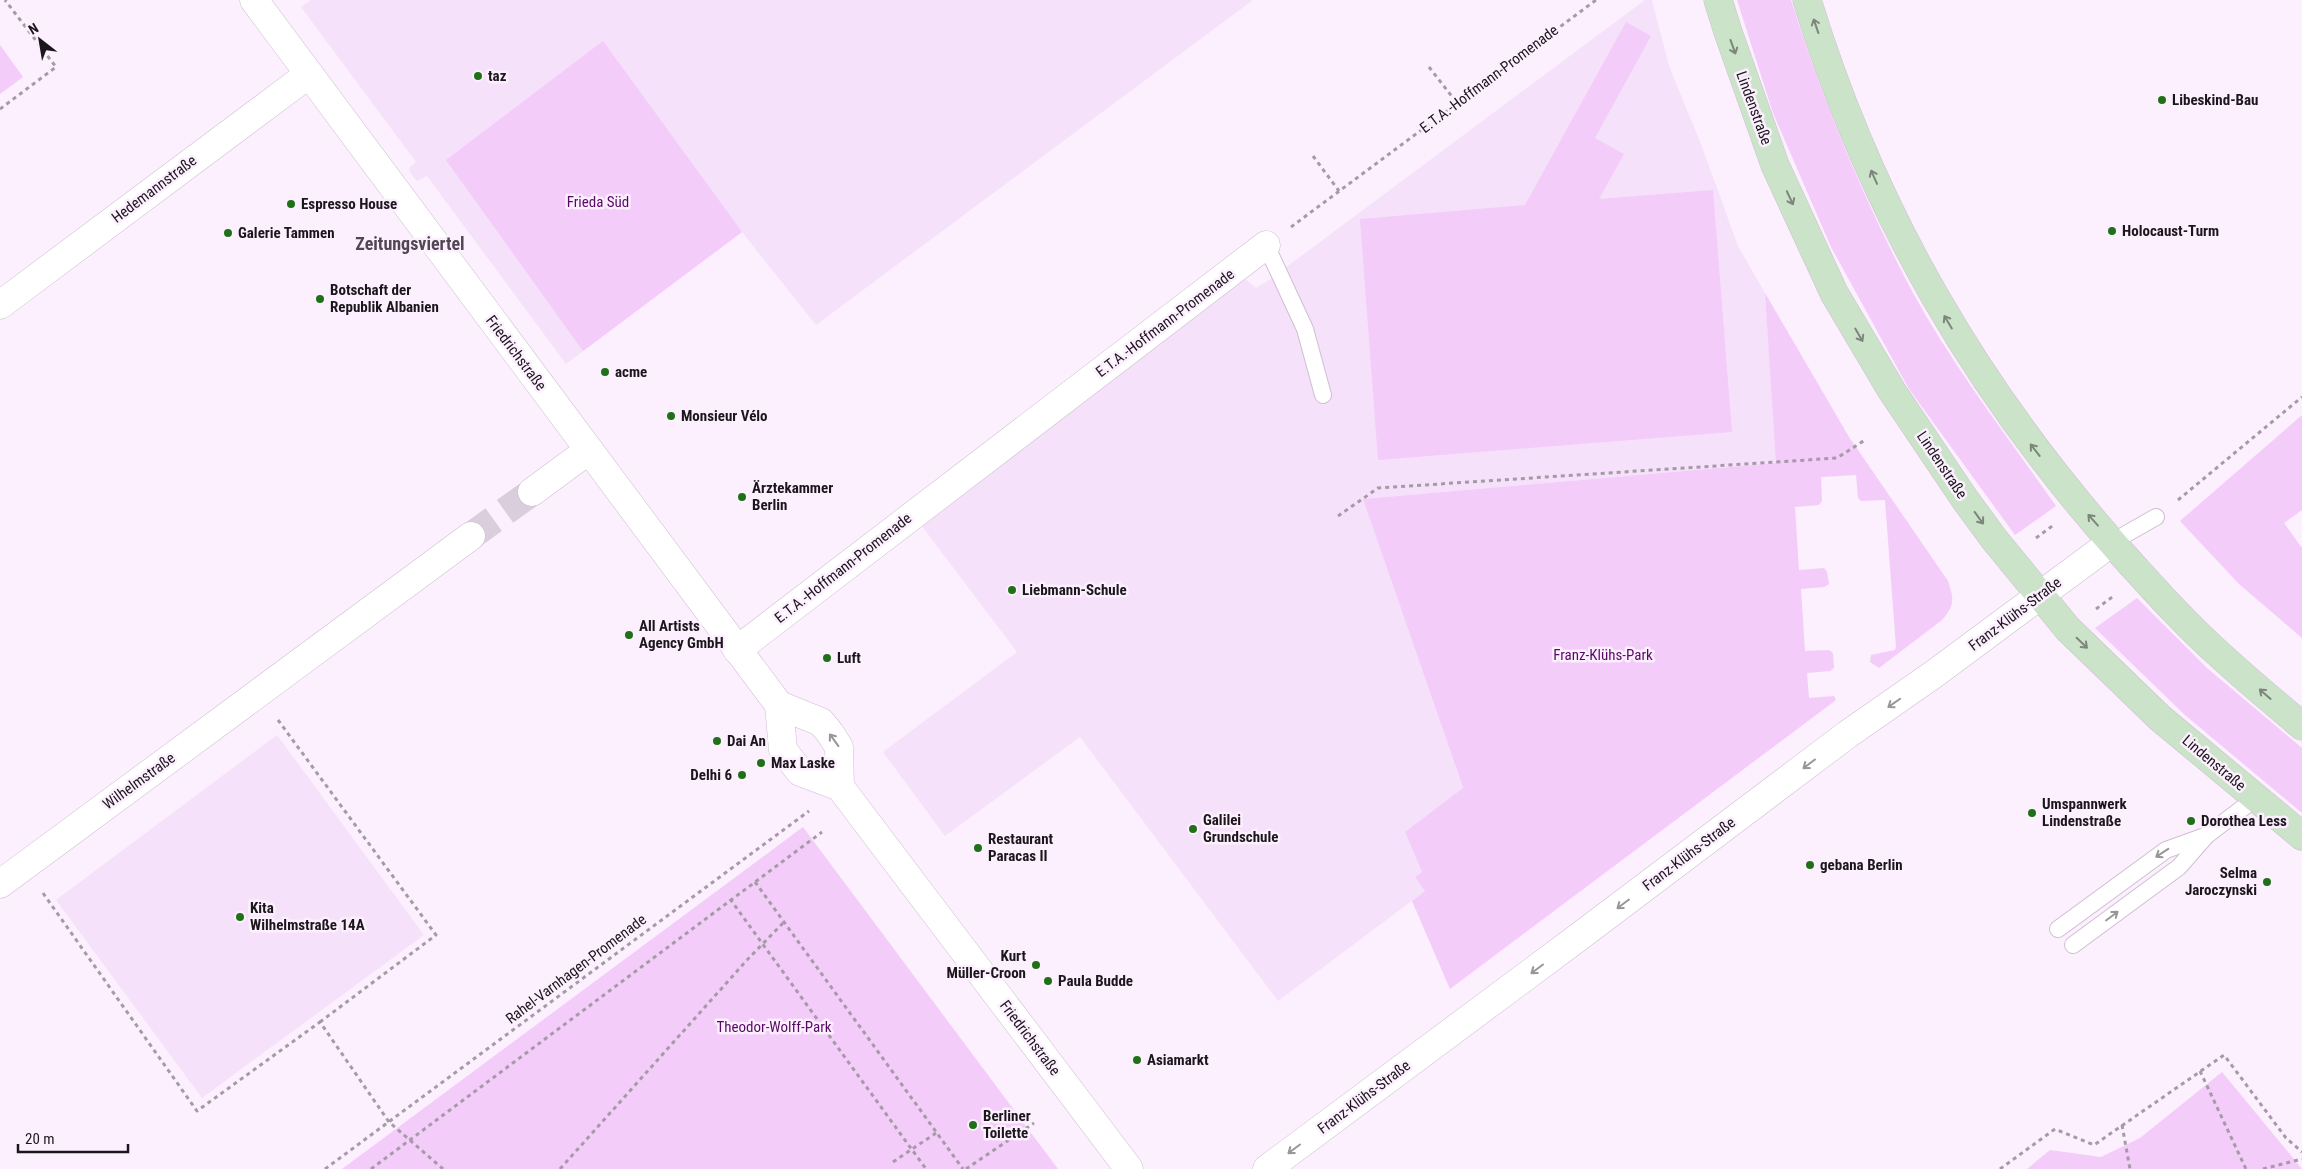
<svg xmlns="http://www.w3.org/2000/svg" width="2302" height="1169" font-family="'Roboto Condensed',sans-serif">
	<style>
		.built { fill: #f6e1fa }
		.green { fill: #f3ccfa }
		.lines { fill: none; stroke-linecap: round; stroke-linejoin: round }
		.minor-tunnel { stroke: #dacedc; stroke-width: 28; stroke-dasharray: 28 14; stroke-linecap: butt }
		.service-casing { stroke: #cebfd1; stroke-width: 18 }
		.minor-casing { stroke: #cebfd1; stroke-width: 29 }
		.secondary-casing { stroke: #cebfd1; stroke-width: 29 }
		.path { stroke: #a59ba6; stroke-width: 3; stroke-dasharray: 4 4; stroke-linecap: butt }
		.service { stroke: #fff; stroke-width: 16 }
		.minor { stroke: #fff; stroke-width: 28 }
		.secondary { stroke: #cbe3c9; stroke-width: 28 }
		.oneway { stroke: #7c867b }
		.oneway2 { stroke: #989699 }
		.poi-dot { fill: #207017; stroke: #fceffe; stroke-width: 2 }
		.labels { text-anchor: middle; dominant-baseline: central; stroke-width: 5; stroke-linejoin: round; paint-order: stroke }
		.poi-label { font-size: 15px; font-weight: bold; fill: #1b151c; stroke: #fceffe; text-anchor: start }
		.street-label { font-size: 15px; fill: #1b151c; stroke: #fceffe }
		.park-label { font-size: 15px; fill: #590867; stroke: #fceffe }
		.quarter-label { font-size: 18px; font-weight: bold; fill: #524655; stroke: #fceffe }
	</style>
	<rect width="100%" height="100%" fill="#fceffe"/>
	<g class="built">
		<polygon points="311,0 1253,0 816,325 742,232 566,364 427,176 417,181 409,171 410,167 416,162 301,7"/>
		<polygon points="1645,0 1652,0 1669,66 1701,144 1738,246 1765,293 1777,463 1363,499 1463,789 1405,832 1422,872 1415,877 1425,891 1278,1001 1080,737 945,836 883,752 1017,652 921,525 1245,279 1256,288 1269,280"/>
		<polygon points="277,735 424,935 202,1098 56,900"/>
	</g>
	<g class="green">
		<path d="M 1737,0 L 1791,0 C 1822,99 1864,201 1913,293 C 1954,368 2007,436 2056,506 L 2015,535 L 1909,389 L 1831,247 L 1773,113 Z"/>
		<polygon points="1626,22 1651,36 1595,138 1624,154 1599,199 1713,190 1732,432 1378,460 1360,219 1525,205"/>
		<polygon points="603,41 742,232 583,351 446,160"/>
		<polygon points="0,45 23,77 0,94"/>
		<path d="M 1765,293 L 1849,437 L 1948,581 C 1954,599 1955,605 1942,620 L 1879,668 L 1870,662 L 1871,655 L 1895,650 L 1896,647 L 1885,500 L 1861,501 L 1858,498 L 1856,475 L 1821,477 L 1822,501 L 1819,505 L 1795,507 L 1799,570 L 1824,568 L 1827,572 L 1829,584 L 1824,587 L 1801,589 L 1805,651 L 1829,650 L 1833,653 L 1834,668 L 1830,671 L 1807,673 L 1809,698 L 1834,696 L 1836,700 L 1450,989 L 1412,901 L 1425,891 L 1415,877 L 1422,872 L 1405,832 L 1463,788 L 1363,499 L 1776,463 Z"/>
		<polygon points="2302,415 2302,510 2284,523 2302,548 2302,638 2239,584 2180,521"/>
		<polygon points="2137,598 2207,668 2302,748 2302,813 2185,715 2095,628"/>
		<polygon points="803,827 1058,1169 342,1169"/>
		<polygon points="2222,1072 2302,1169 2027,1169 2050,1150 2101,1157 2140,1138"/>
	</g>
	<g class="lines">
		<polyline class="minor-tunnel" points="471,536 532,492"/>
		<defs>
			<g id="service">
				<polyline points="1266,245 1305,329 1323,395"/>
				<polyline points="2112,542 2156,517"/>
				<polyline points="2058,929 2166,850 2205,836"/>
				<polyline points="2073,945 2179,867 2207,835 2256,798"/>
			</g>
			<g id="minor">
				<polyline points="254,0 779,705 783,750 800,772 840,787 1129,1169"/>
				<polyline points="0,305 309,74"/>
				<polyline points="532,492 589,450"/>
				<polyline points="737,650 1266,245"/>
				<polyline points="779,705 821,722 830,733 839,747 840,787"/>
				<polyline points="0,884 471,536"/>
				<polyline points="1267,1169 1576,939 1848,734 1934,674 2112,542"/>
			</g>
			<g id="secondary">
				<polyline points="1718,0 1728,32 1775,165 1834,293 1892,391 1964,498 1994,539 2068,629 2160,718 2302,836"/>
				<path d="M 1807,0 C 1872,212 1977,392 2124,556 C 2155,590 2186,625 2221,656 C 2247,680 2275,703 2302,726"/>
			</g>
		</defs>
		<use href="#service" class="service-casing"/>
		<use href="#minor" class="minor-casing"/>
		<use href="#secondary" class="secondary-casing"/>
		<g class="path">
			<polyline points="1429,67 1457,103"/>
			<polyline points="0,109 56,67 5,0"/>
			<polyline points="1313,156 1339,191"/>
			<polyline points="1291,227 1596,0"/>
			<polyline points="2178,500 2302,397"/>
			<polyline points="1338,516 1378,488 1837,458 1865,440"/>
			<polyline points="2036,538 2055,524"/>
			<polyline points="2096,609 2115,595"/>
			<polyline points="278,720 436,935 320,1022"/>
			<polyline points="755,882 963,1169"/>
			<polyline points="43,893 197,1111 320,1022 389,1122 443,1169"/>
			<polyline points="730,899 926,1169"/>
			<polyline points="2200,1071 2246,1169"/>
			<polyline points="2122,1125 2130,1169"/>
			<polyline points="893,1162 936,1133"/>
			<polyline points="325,1169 809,811"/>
			<polyline points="371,1169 822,832"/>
			<polyline points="560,1169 747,960 784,922"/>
			<polyline points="966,1169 1034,1123"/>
			<polyline points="2000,1169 2055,1129 2094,1145 2224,1055 2286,1138 2302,1152"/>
			<polyline points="2263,1169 2302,1159"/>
		</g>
		<use href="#service" class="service"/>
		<use href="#minor" class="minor"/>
		<use href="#secondary" class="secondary"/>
	</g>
	<defs><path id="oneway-shaft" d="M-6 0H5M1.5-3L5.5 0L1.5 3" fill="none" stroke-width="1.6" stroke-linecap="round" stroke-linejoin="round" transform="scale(1.25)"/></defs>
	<g class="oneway">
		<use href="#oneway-shaft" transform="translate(1816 26) rotate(-109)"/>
		<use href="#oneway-shaft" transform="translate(1733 47) rotate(70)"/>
		<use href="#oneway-shaft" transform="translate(1874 177) rotate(-114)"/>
		<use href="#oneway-shaft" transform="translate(1790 198) rotate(65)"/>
		<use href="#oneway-shaft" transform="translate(1948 322) rotate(-121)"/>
		<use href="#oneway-shaft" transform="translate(1859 335) rotate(60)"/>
		<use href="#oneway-shaft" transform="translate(2035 450) rotate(-128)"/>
		<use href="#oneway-shaft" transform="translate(1979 518) rotate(54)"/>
		<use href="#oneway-shaft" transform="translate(2093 520) rotate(-132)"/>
		<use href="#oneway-shaft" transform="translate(2082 643) rotate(44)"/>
		<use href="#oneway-shaft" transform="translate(2265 694) rotate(-139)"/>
	</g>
	<g class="oneway2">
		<use href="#oneway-shaft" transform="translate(1894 703) rotate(145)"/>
		<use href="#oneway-shaft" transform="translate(834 740) rotate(-126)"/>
		<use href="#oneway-shaft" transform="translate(1809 764) rotate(143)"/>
		<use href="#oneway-shaft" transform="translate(2162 853) rotate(147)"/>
		<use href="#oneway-shaft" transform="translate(1623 904) rotate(143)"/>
		<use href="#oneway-shaft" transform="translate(2112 916) rotate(-37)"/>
		<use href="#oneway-shaft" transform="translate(1537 969) rotate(143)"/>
		<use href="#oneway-shaft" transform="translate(1294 1149) rotate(143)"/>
	</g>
	<g class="poi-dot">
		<circle cx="478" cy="76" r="5"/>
		<circle cx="2162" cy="100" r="5"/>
		<circle cx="291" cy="204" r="5"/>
		<circle cx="2112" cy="231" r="5"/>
		<circle cx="228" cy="233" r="5"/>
		<circle cx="320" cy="299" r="5"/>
		<circle cx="605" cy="372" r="5"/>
		<circle cx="671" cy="416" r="5"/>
		<circle cx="742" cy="497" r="5"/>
		<circle cx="1012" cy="590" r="5"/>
		<circle cx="629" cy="635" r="5"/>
		<circle cx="827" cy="658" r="5"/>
		<circle cx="717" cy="741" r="5"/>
		<circle cx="761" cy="763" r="5"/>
		<circle cx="742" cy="775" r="5"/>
		<circle cx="2032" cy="813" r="5"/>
		<circle cx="2191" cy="821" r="5"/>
		<circle cx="1193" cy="829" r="5"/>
		<circle cx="978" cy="848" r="5"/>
		<circle cx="1810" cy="865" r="5"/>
		<circle cx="2267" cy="882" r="5"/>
		<circle cx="240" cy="917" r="5"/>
		<circle cx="1036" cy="965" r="5"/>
		<circle cx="1048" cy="981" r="5"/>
		<circle cx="1137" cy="1060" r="5"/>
		<circle cx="973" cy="1125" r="5"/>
	</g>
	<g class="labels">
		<g class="poi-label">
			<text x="488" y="76">taz</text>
			<text x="2172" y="100">Libeskind-Bau</text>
			<text x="301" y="204">Espresso House</text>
			<text x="2122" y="231">Holocaust-Turm</text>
			<text x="238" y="233">Galerie Tammen</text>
			<text x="330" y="290">Botschaft der<tspan x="330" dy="17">Republik Albanien</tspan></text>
			<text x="615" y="372">acme</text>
			<text x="681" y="416">Monsieur Vélo</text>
			<text x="752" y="488">Ärztekammer<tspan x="752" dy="17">Berlin</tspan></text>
			<text x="1022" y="590">Liebmann-Schule</text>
			<text x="639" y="626">All Artists<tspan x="639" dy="17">Agency GmbH</tspan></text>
			<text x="837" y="658">Luft</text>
			<text x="727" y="741">Dai An</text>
			<text x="771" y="763">Max Laske</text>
			<text x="732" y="775" text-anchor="end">Delhi 6</text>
			<text x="2042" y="804">Umspannwerk<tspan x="2042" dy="17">Lindenstraße</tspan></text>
			<text x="1203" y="820">Galilei<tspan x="1203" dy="17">Grundschule</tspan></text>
			<text x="2201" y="821">Dorothea Less</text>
			<text x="988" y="839">Restaurant<tspan x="988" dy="17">Paracas II</tspan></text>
			<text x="1820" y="865">gebana Berlin</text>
			<text x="2257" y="873" text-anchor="end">Selma<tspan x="2257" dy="17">Jaroczynski</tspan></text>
			<text x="250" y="908">Kita<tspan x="250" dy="17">Wilhelmstraße 14A</tspan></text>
			<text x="1026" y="956" text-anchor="end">Kurt<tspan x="1026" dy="17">Müller-Croon</tspan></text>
			<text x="1058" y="981">Paula Budde</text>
			<text x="1147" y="1060">Asiamarkt</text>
			<text x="983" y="1116">Berliner<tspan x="983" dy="17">Toilette</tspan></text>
		</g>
		<g class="street-label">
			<text transform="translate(1489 79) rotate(-37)">E.T.A.-Hoffmann-Promenade</text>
			<text transform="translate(1754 108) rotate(70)">Lindenstraße</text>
			<text transform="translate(154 189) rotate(-37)">Hedemannstraße</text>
			<text transform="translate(1165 323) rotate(-37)">E.T.A.-Hoffmann-Promenade</text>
			<text transform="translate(516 353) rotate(53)">Friedrichstraße</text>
			<text transform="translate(1942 465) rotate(56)">Lindenstraße</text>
			<text transform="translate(843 568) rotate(-38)">E.T.A.-Hoffmann-Promenade</text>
			<text transform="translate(2015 614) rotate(-37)">Franz-Klühs-Straße</text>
			<text transform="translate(2214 763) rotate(40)">Lindenstraße</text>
			<text transform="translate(139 781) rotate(-36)">Wilhelmstraße</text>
			<text transform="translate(1689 854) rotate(-37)">Franz-Klühs-Straße</text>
			<text transform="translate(576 969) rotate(-37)">Rahel-Varnhagen-Promenade</text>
			<text transform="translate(1030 1038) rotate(53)">Friedrichstraße</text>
			<text transform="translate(1364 1097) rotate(-37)">Franz-Klühs-Straße</text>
		</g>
		<g class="park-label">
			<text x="598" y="202">Frieda Süd</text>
			<text x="1603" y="655">Franz-Klühs-Park</text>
			<text x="774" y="1027">Theodor-Wolff-Park</text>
		</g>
		<g class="quarter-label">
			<text x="410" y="243">Zeitungsviertel</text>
		</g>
	</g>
	<g transform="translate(40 40) rotate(329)" stroke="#fceffe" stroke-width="4" paint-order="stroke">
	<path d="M0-4L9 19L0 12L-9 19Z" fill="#1b151c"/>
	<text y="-8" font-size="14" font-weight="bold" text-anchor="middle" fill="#1b151c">N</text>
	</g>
	<path d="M18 1144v8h110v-8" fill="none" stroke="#1b151c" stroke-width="2.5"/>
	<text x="25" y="1144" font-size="15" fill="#1b151c" stroke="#fceffe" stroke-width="4" paint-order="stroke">20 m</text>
</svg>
